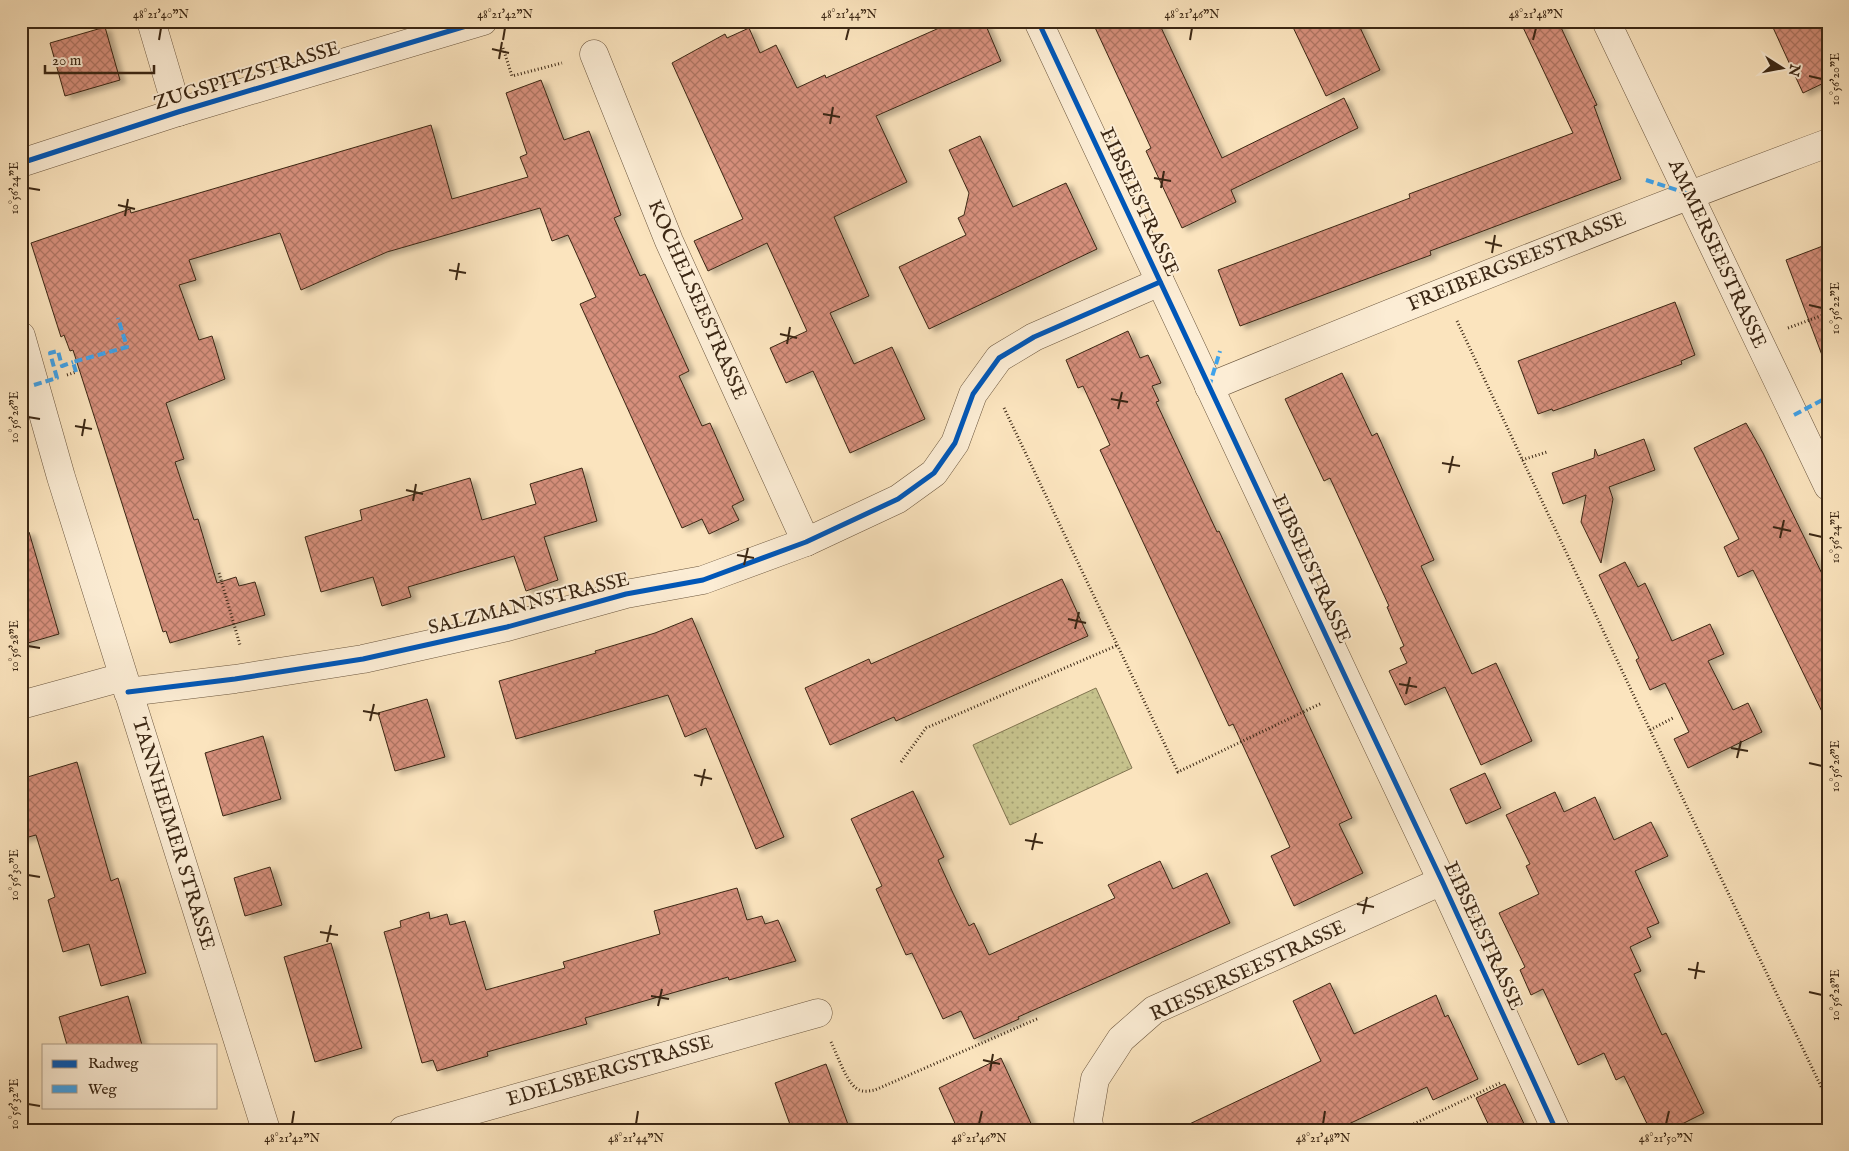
<svg xmlns="http://www.w3.org/2000/svg" width="1849" height="1151" font-family="'IM FELL English',serif">
	<style>
		.park { fill: url(#park-dots); stroke: #807450 }
		.building { fill: url(#building-cross-hatch); stroke: #3b2714; filter: url(#shadow) }
		.lines { fill: none; stroke-linecap: round; stroke-linejoin: round }
		.minor-casing { stroke: #6b563e; stroke-width: 29 }
		.tertiary-casing { stroke: #6b563e; stroke-width: 29 }
		.path { stroke: #3b2714; stroke-width: 3; stroke-dasharray: 1 2.5; stroke-linecap: butt }
		.minor { stroke: #fcedd5; stroke-width: 28 }
		.tertiary { stroke: #fcedd5; stroke-width: 28 }
		.quiet { stroke: #3fa2ea; stroke-width: 4; stroke-dasharray: 8 4; stroke-linecap: butt }
		.cycleway-casing { stroke: #fcedd5; stroke-width: 8 }
		.cycleway { stroke: #0057b8; stroke-width: 5 }
		.ticks { fill: none; stroke: #3b2714; stroke-width: 2 }
		.labels { text-anchor: middle; dominant-baseline: central; stroke-width: 4; stroke-linejoin: round; paint-order: stroke }
		.street-label { font-size: 20px; fill: #3b2714; stroke: #fcedd5 }
		.neatline { fill: none; stroke: #3b2714; stroke-width: 2 }
		.ticks-label { font-size: 12px; text-anchor: middle; fill: #3b2714 }
	</style>
	<defs>
		<pattern id="park-dots" width="8" height="8" patternUnits="userSpaceOnUse" patternTransform="scale(1.25)"><rect width="8" height="8" fill="#c6c28c"/><path d="M2 2h.1M6 6h.1" fill="none" stroke="#a29e71" stroke-width="1.8" stroke-linecap="round"/></pattern>
		<pattern id="building-cross-hatch" width="8" height="8" patternUnits="userSpaceOnUse" patternTransform="scale(1.25)"><rect width="8" height="8" fill="#d68f7b"/><path d="M0 0l8 8M0 8l8-8" fill="none" stroke="#af7564"/></pattern>
		<filter id="shadow"><feDropShadow dx="5.5" dy="3" stdDeviation="2.5" flood-color="#0004"/></filter>
	</defs>
	<rect width="100%" height="100%" fill="#fbe4be"/>
	<filter id="stains"><feTurbulence type="fractalNoise" baseFrequency=".004" numOctaves="4"/><feColorMatrix values="0 0 0 0 .2 0 0 0 0 .09 0 0 0 0 .02 0 0 0 .5 -.17"/></filter>
	<radialGradient id="worn" r=".72"><stop offset=".6" stop-color="#630" stop-opacity="0"/><stop offset="1" stop-color="#630" stop-opacity=".3"/></radialGradient>
	<polygon class="park" points="1096,688 1132,768 1010,825 973,745"/>
	<g class="building">
		<polygon points="955,21 984,21 1001,61 876,116 907,182 834,217 869,296 830,313 854,364 892,347 925,419 850,453 813,371 786,383 770,348 807,331 767,243 708,271 694,241 743,219 672,63 725,34 727,38 749,28 760,53 776,45 797,88 825,75 826,78"/>
		<polygon points="1092,21 1158,21 1222,158 1344,98 1358,128 1231,190 1236,202 1182,228 1146,151 1151,148"/>
		<polygon points="1290,21 1357,21 1380,70 1326,96"/>
		<polygon points="1520,21 1558,21 1597,105 1594,106 1621,179 1430,251 1431,255 1240,326 1218,270 1410,198 1409,194 1573,133"/>
		<polygon points="1770,21 1828,21 1828,81 1803,93"/>
		<polygon points="105,27 120,80 65,96 50,43"/>
		<polygon points="541,80 564,140 589,131 621,215 614,218 640,276 645,274 689,371 679,376 702,426 710,423 744,500 732,506 739,520 709,534 702,519 682,528 580,304 596,297 568,235 552,241 540,208 387,252 301,290 280,233 189,260 196,280 179,285 199,340 212,336 225,379 166,403 184,459 175,462 194,520 198,519 217,583 236,577 239,586 255,582 265,615 170,643 166,631 163,632 73,350 70,351 64,335 61,337 31,243 130,209 131,213 431,125 452,199 528,177 520,157 527,154 506,93"/>
		<polygon points="980,136 1013,207 1066,183 1097,249 929,329 899,267 966,235 958,218 964,215 969,193 949,150"/>
		<polygon points="1828,244 1828,362 1825,363 1786,260"/>
		<polygon points="1675,302 1695,355 1681,361 1682,364 1570,405 1553,411 1552,409 1538,414 1518,361"/>
		<polygon points="1128,331 1140,358 1148,355 1161,383 1152,386 1159,401 1156,402 1217,532 1219,531 1352,818 1339,824 1363,873 1294,906 1271,856 1290,847 1233,724 1229,726 1100,450 1110,445 1083,386 1078,388 1066,360"/>
		<polygon points="1342,373 1372,436 1377,433 1434,560 1421,566 1472,674 1496,663 1532,741 1481,765 1445,687 1405,705 1389,671 1407,663 1400,648 1404,646 1387,607 1389,606 1330,478 1324,481 1285,399"/>
		<polygon points="1746,423 1763,453 1828,586 1828,724 1753,570 1738,577 1724,547 1739,539 1694,448"/>
		<polygon points="1644,439 1655,470 1609,487 1613,499 1601,563 1581,522 1586,495 1563,504 1552,473 1594,458 1595,449 1598,456"/>
		<polygon points="582,468 597,521 544,537 558,580 526,591 514,556 408,587 411,597 382,606 373,577 321,592 305,537 362,520 360,510 470,478 482,520 536,504 530,484"/>
		<polygon points="29,532 59,634 21,645 21,533"/>
		<polygon points="1625,562 1638,587 1645,583 1672,641 1710,624 1724,654 1708,661 1733,710 1748,703 1762,732 1688,768 1674,739 1689,732 1665,683 1650,690 1636,660 1639,658 1599,575"/>
		<polygon points="1062,579 1088,636 896,721 894,717 830,745 805,688 869,659 871,664"/>
		<polygon points="692,618 784,837 756,849 706,728 685,737 668,695 516,739 499,681 596,653 595,651 655,633"/>
		<polygon points="427,699 445,757 395,771 378,713"/>
		<polygon points="263,736 281,799 223,816 205,753"/>
		<polygon points="77,762 111,881 118,878 146,973 101,986 89,944 63,952 48,900 55,897 36,835 21,839 21,779"/>
		<polygon points="1485,773 1501,808 1466,824 1450,789"/>
		<polygon points="913,791 944,857 938,860 953,893 969,926 974,923 989,955 1115,898 1108,885 1160,861 1173,889 1207,873 1230,923 1018,1017 1019,1019 974,1039 961,1011 943,1019 912,953 906,955 876,889 882,886 851,819"/>
		<polygon points="1555,792 1564,812 1595,797 1614,840 1651,822 1668,856 1635,871 1659,923 1647,928 1651,937 1630,947 1641,971 1634,974 1662,1035 1666,1033 1704,1113 1670,1130 1650,1130 1624,1076 1616,1080 1604,1053 1578,1065 1543,989 1531,995 1520,970 1525,967 1499,913 1539,894 1526,866 1530,864 1506,815"/>
		<polygon points="270,867 282,905 245,916 234,878"/>
		<polygon points="737,888 747,920 762,916 765,924 778,920 796,961 729,980 728,977 585,1018 587,1024 487,1052 488,1056 437,1071 433,1060 422,1063 384,932 401,927 400,921 429,912 430,919 447,914 450,925 465,921 486,990 565,968 563,962 660,934 654,911"/>
		<polygon points="331,943 362,1048 315,1062 284,957"/>
		<polygon points="1330,983 1354,1034 1436,995 1445,1017 1448,1015 1478,1079 1433,1100 1427,1087 1336,1130 1177,1130 1321,1061 1293,1001"/>
		<polygon points="128,996 142,1045 67,1045 59,1017"/>
		<polygon points="1001,1058 1034,1130 958,1130 939,1088"/>
		<polygon points="826,1064 850,1130 792,1130 775,1083"/>
		<polygon points="1505,1084 1527,1130 1491,1130 1476,1098"/>
	</g>
	<g class="lines">
		<defs>
			<g id="minor">
				<polyline points="151,21 178,112"/>
				<polyline points="1038,21 1351,689 1442,881 1556,1130"/>
				<polyline points="1606,21 1828,486"/>
				<polyline points="594,54 669,241 806,542"/>
				<polyline points="21,336 61,477 266,1130"/>
				<path d="M 1209,387 C 1414,303 1620,220 1828,143"/>
				<polyline points="128,692 235,679 363,659 507,627 626,594 703,580 806,542 898,499 934,473 955,443 973,394 999,358 1034,337 1160,282"/>
				<polyline points="21,705 123,677"/>
				<polyline points="403,1130 818,1013"/>
				<polyline points="1090,1130 1088,1120 1095,1079 1121,1039 1154,1010 1442,881"/>
			</g>
			<polyline id="tertiary" points="21,163 178,112 483,21"/>
		</defs>
		<use href="#minor" class="minor-casing"/>
		<use href="#tertiary" class="tertiary-casing"/>
		<g class="path">
			<polyline points="503,48 512,76 562,63"/>
			<polyline points="1457,321 1650,730 1828,1101"/>
			<polyline points="1788,328 1826,314 1825,310"/>
			<polyline points="67,375 76,372"/>
			<polyline points="1004,408 1178,772 1322,703"/>
			<polyline points="1522,460 1547,452"/>
			<polyline points="219,573 240,645"/>
			<polyline points="1650,730 1673,718"/>
			<polyline points="901,762 926,728 1118,645"/>
			<path d="M 831,1042 C 837,1054 846,1081 856,1088 C 862,1093 869,1091 875,1090 L 1039,1018"/>
			<polyline points="1401,1130 1500,1083"/>
		</g>
		<use href="#minor" class="minor"/>
		<use href="#tertiary" class="tertiary"/>
		<g class="quiet">
			<polyline points="1646,180 1689,194"/>
			<polyline points="76,372 73,362 127,347 118,318"/>
			<polyline points="34,385 57,378 50,353 58,351 62,366 73,362"/>
			<polyline points="1209,387 1220,351"/>
			<polyline points="1794,415 1828,397"/>
		</g>
		<defs>
			<g id="cycleway">
				<polyline points="1038,21 1351,689 1442,881 1556,1130"/>
				<polyline points="21,163 178,112 483,21"/>
				<polyline points="128,692 235,679 363,659 507,627 626,594 703,580 806,542 898,499 934,473 955,443 973,394 999,358 1034,337 1160,282"/>
			</g>
		</defs>
		<use href="#cycleway" class="cycleway-casing"/>
		<use href="#cycleway" class="cycleway"/>
	</g>
	<path class="ticks" d="M 159,40 L 161,28M 503,40 L 505,28M 846,40 L 849,28M 1190,40 L 1192,28M 1533,40 L 1536,28M 492,49 L 509,53M 499,59 L 502,42M 1809,76 L 1822,79M 823,114 L 840,117M 830,124 L 833,107M 1154,178 L 1171,181M 28,188 L 40,190M 1161,188 L 1164,171M 118,205 L 135,209M 125,216 L 128,199M 1485,242 L 1502,246M 1492,253 L 1495,235M 449,270 L 466,273M 456,280 L 459,263M 1809,305 L 1822,308M 780,334 L 797,338M 787,344 L 790,327M 1111,399 L 1128,402M 1118,409 L 1122,392M 28,417 L 40,419M 75,426 L 92,429M 82,436 L 85,419M 1442,463 L 1460,466M 1449,473 L 1453,456M 406,490 L 423,494M 413,501 L 416,484M 1773,527 L 1791,531M 1809,534 L 1822,537M 1780,538 L 1784,520M 737,555 L 754,558M 744,565 L 748,548M 1068,619 L 1086,623M 1075,629 L 1079,612M 28,646 L 40,648M 1399,684 L 1417,687M 1406,694 L 1410,677M 363,711 L 380,714M 370,721 L 374,704M 1731,748 L 1748,751M 1737,758 L 1741,741M 1809,763 L 1822,766M 694,775 L 712,779M 701,786 L 705,769M 1025,840 L 1043,843M 1032,850 L 1036,833M 28,875 L 40,877M 1357,904 L 1374,907M 1363,914 L 1367,897M 320,932 L 338,935M 327,942 L 331,925M 1688,969 L 1705,972M 1695,979 L 1698,962M 1809,992 L 1822,995M 651,996 L 669,999M 658,1006 L 662,989M 983,1060 L 1000,1064M 990,1071 L 993,1054M 28,1104 L 40,1106M 292,1124 L 294,1111M 636,1124 L 638,1111M 979,1124 L 982,1111M 1323,1124 L 1325,1111M 1666,1124 L 1669,1111"/>
	<g class="labels">
		<g class="street-label">
			<text transform="translate(247 76) rotate(-17)">ZUGSPITZSTRASSE</text>
			<text transform="translate(1139 202) rotate(65)">EIBSEESTRASSE</text>
			<text transform="translate(1717 254) rotate(65)">AMMERSEESTRASSE</text>
			<text transform="translate(1517 262) rotate(-22)">FREIBERGSEESTRASSE</text>
			<text transform="translate(697 300) rotate(66)">KOCHELSEESTRASSE</text>
			<text transform="translate(1311 569) rotate(65)">EIBSEESTRASSE</text>
			<text transform="translate(529 604) rotate(-14)">SALZMANNSTRASSE</text>
			<text transform="translate(173 834) rotate(73)">TANNHEIMER STRASSE</text>
			<text transform="translate(1483 936) rotate(65)">EIBSEESTRASSE</text>
			<text transform="translate(1248 971) rotate(-25)">RIESSERSEESTRASSE</text>
			<text transform="translate(610 1071) rotate(-16)">EDELSBERGSTRASSE</text>
		</g>
	</g>
	<rect width="1849" height="1151" fill="none" stroke="#fbe4be" stroke-width="55"/>
	<rect x="42" y="1044" width="175" height="65" fill="#fcedd5" stroke="#af9e88"/>
	<rect x="52" y="1060" width="25" height="8" fill="#0057b8" stroke="#af9e88"/>
	<text x="88" y="1068" font-size="15" fill="#3b2714">Radweg</text>
	<rect x="52" y="1085" width="25" height="8" fill="#3fa2ea" stroke="#af9e88"/>
	<text x="88" y="1094" font-size="15" fill="#3b2714">Weg</text>
	<g transform="translate(1782 68) rotate(101)" stroke="#fcedd5" stroke-width="4" paint-order="stroke">
	<path d="M0-4L9 19L0 12L-9 19Z" fill="#3b2714"/>
	<text y="-8" font-size="14" font-weight="bold" text-anchor="middle" fill="#3b2714">N</text>
	</g>
	<path d="M45 65v8h109v-8" fill="none" stroke="#3b2714" stroke-width="2.5"/>
	<text x="52" y="65" font-size="15" fill="#3b2714" stroke="#fcedd5" stroke-width="4" paint-order="stroke">20 m</text>
	<rect x="28" y="28" width="1794" height="1096" class="neatline"/>
	<g class="ticks-label">
		<text x="161" y="18">48°21'40"N</text>
		<text x="505" y="18">48°21'42"N</text>
		<text x="849" y="18">48°21'44"N</text>
		<text x="1192" y="18">48°21'46"N</text>
		<text x="1536" y="18">48°21'48"N</text>
		<text transform="translate(1835 79) rotate(-90)" y="4">10°56'20"E</text>
		<text transform="translate(14 188) rotate(-90)" y="4">10°56'24"E</text>
		<text transform="translate(1835 308) rotate(-90)" y="4">10°56'22"E</text>
		<text transform="translate(14 417) rotate(-90)" y="4">10°56'26"E</text>
		<text transform="translate(1835 537) rotate(-90)" y="4">10°56'24"E</text>
		<text transform="translate(14 646) rotate(-90)" y="4">10°56'28"E</text>
		<text transform="translate(1835 766) rotate(-90)" y="4">10°56'26"E</text>
		<text transform="translate(14 875) rotate(-90)" y="4">10°56'30"E</text>
		<text transform="translate(1835 995) rotate(-90)" y="4">10°56'28"E</text>
		<text transform="translate(14 1104) rotate(-90)" y="4">10°56'32"E</text>
		<text x="292" y="1142">48°21'42"N</text>
		<text x="636" y="1142">48°21'44"N</text>
		<text x="979" y="1142">48°21'46"N</text>
		<text x="1323" y="1142">48°21'48"N</text>
		<text x="1666" y="1142">48°21'50"N</text>
	</g>
	<rect width="100%" height="100%" filter="url(#stains)"/>
	<rect width="100%" height="100%" fill="url(#worn)"/>
</svg>
